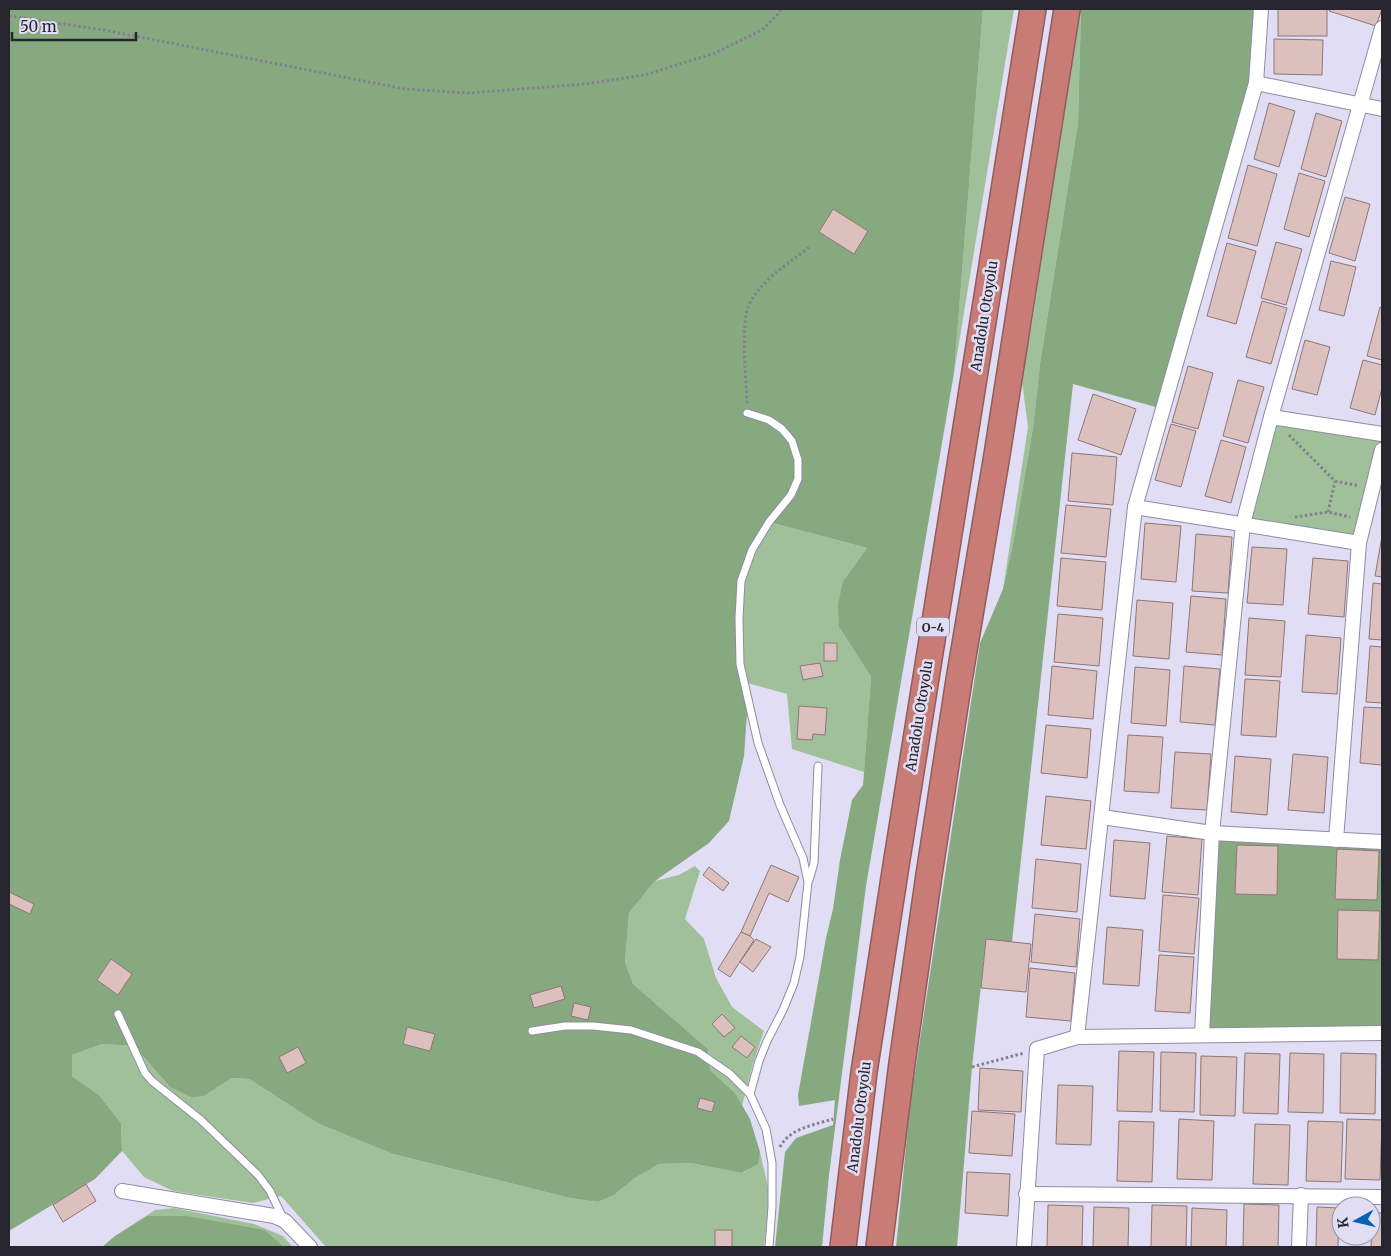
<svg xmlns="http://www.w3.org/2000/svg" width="1391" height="1256" font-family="Merriweather,serif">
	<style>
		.green { fill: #a0c09a }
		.forest { fill: #87a980 }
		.building { fill: #dbc0be; stroke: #8e7675 }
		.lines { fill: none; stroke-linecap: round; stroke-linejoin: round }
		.service-casing { stroke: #8e8ca1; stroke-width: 9 }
		.minor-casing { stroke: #8e8ca1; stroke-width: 16 }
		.motorway-casing { stroke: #905d5c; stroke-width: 28 }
		.path { stroke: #838190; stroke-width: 3; stroke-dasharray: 2.5 2.5; stroke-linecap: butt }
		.service { stroke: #fff; stroke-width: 7 }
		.minor { stroke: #fff; stroke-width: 14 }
		.motorway { stroke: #c97b75; stroke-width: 25 }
		.labels { text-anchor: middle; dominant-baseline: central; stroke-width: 5; stroke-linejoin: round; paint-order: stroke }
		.shield { fill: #e0ddf4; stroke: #5e5d69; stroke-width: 1 }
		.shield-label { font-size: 12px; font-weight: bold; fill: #27262e }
		.street-label { font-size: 14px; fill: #27262e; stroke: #e0ddf4 }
	</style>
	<rect width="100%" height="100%" fill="#e0ddf4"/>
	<g class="green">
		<polygon points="983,9 1014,9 954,373"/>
		<polygon points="1079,9 1081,9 1078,123 1040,364 1033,428 1013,544 1003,589 1028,427 1021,374 1032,324"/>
		<polygon points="1271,417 1382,434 1382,450 1359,543 1243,524"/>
		<polygon points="769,522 867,548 843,581 839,627 871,677 864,772 792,749 787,694 744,682 740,664 741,581"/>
		<polygon points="695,866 700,871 685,919 704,939 716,978 732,1007 764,1031 753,1064 742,1106 735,1093 710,1070 708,1049 633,984 625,962 629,913 655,881 679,875"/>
		<polygon points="102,1044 134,1046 170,1087 204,1096 232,1078 249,1079 319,1124 393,1154 570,1198 598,1202 614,1195 635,1178 659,1164 691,1163 743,1173 757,1164 760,1152 770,1196 764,1247 326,1247 281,1196 253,1203 173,1191 144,1177 122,1151 121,1123 99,1095 72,1076 72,1055"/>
		<polygon points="174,1208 254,1224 283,1236 293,1247 284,1247 265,1230 147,1216 115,1236 155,1210"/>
	</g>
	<g class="forest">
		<polygon points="9,9 983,9 954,373 866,886 829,1175 822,1247 775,1247 785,1152 796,1138 833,1125 835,1100 799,1106 798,1095 826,938 833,909 840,860 852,800 863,785 871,677 839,627 838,605 843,581 867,548 769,522 752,550 741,581 740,664 748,700 744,756 729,821 709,843 655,881 629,913 625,962 633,984 708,1049 710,1070 735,1093 750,1119 760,1152 758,1164 742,1173 691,1163 659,1164 635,1178 614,1195 598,1202 570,1198 393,1154 319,1124 249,1079 232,1078 204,1096 191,1097 170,1087 134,1046 102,1044 72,1055 72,1076 99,1095 121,1123 122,1151 95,1179 9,1231"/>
		<polygon points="1081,9 1261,9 1256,83 1163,409 1073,384 1012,942 986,940 972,1067 957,1247 896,1247 910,1106 980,643 1003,589 1013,544 1033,428 1040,364 1078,123"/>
		<polygon points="1212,833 1382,842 1382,1033 1202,1035"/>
		<polygon points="147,1216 187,1216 265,1230 284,1247 102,1247 115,1236"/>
	</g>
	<g class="building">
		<rect x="1278" y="9" width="49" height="27"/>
		<polygon points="1330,9 1382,9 1376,26 1329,11"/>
		<polygon points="1274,39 1323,40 1322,75 1274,74"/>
		<polygon points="1269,103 1295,111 1279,167 1254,159"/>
		<polygon points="1316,113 1342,121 1326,177 1301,169"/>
		<polygon points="1248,165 1277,174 1257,246 1228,238"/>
		<polygon points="1299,173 1325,181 1309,237 1284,229"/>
		<polygon points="1345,197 1370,204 1355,261 1329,253"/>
		<polygon points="833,209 868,231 854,254 819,232"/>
		<polygon points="1276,242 1302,249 1286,305 1261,298"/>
		<polygon points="1227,243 1256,251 1236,324 1207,316"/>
		<polygon points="1331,261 1356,267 1344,316 1319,310"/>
		<polygon points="1262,301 1287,308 1271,364 1246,357"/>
		<polygon points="1380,307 1382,308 1382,360 1367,356"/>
		<polygon points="1305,340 1330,347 1317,395 1292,389"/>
		<polygon points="1363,360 1382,365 1382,388 1375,415 1350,408"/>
		<polygon points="1188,366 1213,373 1198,429 1172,422"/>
		<polygon points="1238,380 1264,387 1248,443 1223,436"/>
		<polygon points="1093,394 1136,409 1121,455 1078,440"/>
		<polygon points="1171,424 1196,431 1181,487 1155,480"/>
		<polygon points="1221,440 1246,447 1231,503 1205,496"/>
		<polygon points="1072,453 1117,457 1113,505 1068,501"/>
		<polygon points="1066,505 1111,509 1106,557 1061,553"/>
		<polygon points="1145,523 1181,526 1176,582 1141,579"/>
		<polygon points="1196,534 1232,537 1228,593 1192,591"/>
		<polygon points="1382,536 1382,577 1375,576"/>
		<polygon points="1252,547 1287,549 1283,605 1247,603"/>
		<polygon points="1061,558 1106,562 1102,610 1057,606"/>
		<polygon points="1313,558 1348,561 1344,617 1308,614"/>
		<polygon points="1373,583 1382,584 1382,640 1369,639"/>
		<polygon points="1191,596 1226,599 1222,655 1186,652"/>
		<polygon points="1137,600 1173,603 1169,659 1133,656"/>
		<polygon points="1058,614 1103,618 1099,666 1054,662"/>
		<polygon points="1249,618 1285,621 1281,677 1245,675"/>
		<polygon points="1306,635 1341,638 1337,694 1302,692"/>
		<rect x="824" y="643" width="13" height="18"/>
		<polygon points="1370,646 1382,647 1382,703 1366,702"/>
		<polygon points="820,663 823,676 803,680 800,666"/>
		<polygon points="1052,666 1097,671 1093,719 1048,715"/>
		<polygon points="1184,666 1220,669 1215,725 1180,722"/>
		<polygon points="1135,667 1170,670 1166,726 1131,723"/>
		<polygon points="1245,679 1280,681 1276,737 1241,735"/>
		<polygon points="799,706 827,708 825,735 813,734 812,740 797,739"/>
		<polygon points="1364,707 1382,708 1382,765 1360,763"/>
		<polygon points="1046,725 1091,729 1087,778 1041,773"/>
		<polygon points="1128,735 1163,737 1159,793 1124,791"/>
		<polygon points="1175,752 1211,754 1207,810 1171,808"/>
		<polygon points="1293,754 1328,757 1324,813 1288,810"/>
		<polygon points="1235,756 1271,759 1267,815 1231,812"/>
		<polygon points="1046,796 1091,801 1086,849 1041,845"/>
		<polygon points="1167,836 1202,839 1198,895 1162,892"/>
		<polygon points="1114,840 1150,843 1145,899 1110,896"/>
		<polygon points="1237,845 1278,846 1277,895 1235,894"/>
		<polygon points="1337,849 1379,851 1377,900 1335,899"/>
		<polygon points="1036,859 1081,864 1077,912 1032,908"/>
		<polygon points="771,865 799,877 788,902 769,893 750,936 741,932"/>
		<polygon points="709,867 729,883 723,891 703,875"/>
		<polygon points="9,892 34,904 30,914 9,904"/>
		<polygon points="1163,895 1199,898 1194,954 1159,951"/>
		<polygon points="1338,910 1380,911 1378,960 1337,959"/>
		<polygon points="1035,914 1080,919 1076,967 1031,962"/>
		<polygon points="1107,927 1143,930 1139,986 1103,984"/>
		<polygon points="741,932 750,936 754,940 730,977 718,969"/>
		<polygon points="756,939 771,947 753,972 740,962"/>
		<polygon points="986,939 1031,944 1026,992 981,988"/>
		<polygon points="1159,955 1194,957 1190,1013 1155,1011"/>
		<polygon points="111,959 132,974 118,995 97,980"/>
		<polygon points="1030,968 1075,973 1071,1021 1026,1017"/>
		<polygon points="561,986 565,999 534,1008 530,995"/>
		<polygon points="574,1003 591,1007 588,1020 571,1016"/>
		<polygon points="722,1014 735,1028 724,1037 712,1024"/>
		<polygon points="407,1027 435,1034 430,1051 403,1044"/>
		<polygon points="741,1036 755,1047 747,1058 732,1047"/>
		<polygon points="298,1047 306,1063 287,1073 279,1057"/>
		<polygon points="1119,1051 1154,1052 1152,1112 1117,1111"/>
		<polygon points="1161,1052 1196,1053 1194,1112 1160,1111"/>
		<polygon points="1245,1053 1280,1054 1278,1114 1243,1113"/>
		<polygon points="1290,1053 1324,1054 1323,1113 1288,1112"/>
		<polygon points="1341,1053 1376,1054 1375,1114 1340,1113"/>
		<polygon points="1201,1056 1237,1057 1235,1116 1200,1115"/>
		<polygon points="980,1068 1023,1071 1021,1112 978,1110"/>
		<polygon points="1058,1085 1093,1086 1091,1145 1056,1144"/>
		<polygon points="700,1098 715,1102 712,1112 697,1108"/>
		<polygon points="972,1111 1015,1114 1012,1156 969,1153"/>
		<polygon points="1179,1119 1214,1121 1212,1180 1177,1179"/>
		<polygon points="1347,1119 1382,1120 1380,1180 1345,1179"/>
		<polygon points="1119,1121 1154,1122 1152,1182 1117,1181"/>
		<polygon points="1308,1121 1343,1122 1341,1182 1306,1181"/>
		<polygon points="1255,1124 1290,1125 1288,1185 1253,1184"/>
		<polygon points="967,1172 1010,1174 1008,1216 965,1213"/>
		<polygon points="86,1184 96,1201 63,1222 53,1205"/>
		<polygon points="1244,1204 1279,1205 1278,1247 1243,1247"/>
		<polygon points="1048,1205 1083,1206 1082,1247 1047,1247"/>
		<polygon points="1152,1205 1187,1206 1186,1247 1151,1247"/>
		<polygon points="1094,1207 1129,1208 1128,1247 1093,1247"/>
		<polygon points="1317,1207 1339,1208 1338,1247 1316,1247"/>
		<polygon points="1192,1208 1227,1210 1226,1247 1191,1247"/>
		<polygon points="1372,1213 1382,1213 1382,1247 1371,1247"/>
		<rect x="715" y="1230" width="17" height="17"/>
	</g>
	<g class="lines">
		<defs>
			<g id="service">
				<polyline points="747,413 769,420 782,429 792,441 798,460 798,479 791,495 769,522 752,550 741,581 739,618 740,664 758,743 780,805 803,858 808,882 800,957 794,983 783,1010 767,1041 759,1061 750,1094"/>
				<polyline points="809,880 814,863 818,766"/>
				<polyline points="118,1014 145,1073 152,1081 201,1120 258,1175 270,1191 283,1218"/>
				<polyline points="532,1031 565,1026 593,1026 631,1030 698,1052 730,1074 750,1094 766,1129 772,1163 772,1207 769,1247"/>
			</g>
			<g id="minor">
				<polyline points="1256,83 1382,109"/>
				<polyline points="1271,417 1382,434"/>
				<polyline points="1135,507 1359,543"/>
				<polyline points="1102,817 1212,833 1382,842"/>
				<polyline points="1336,840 1359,543 1382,450"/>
				<polyline points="1202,1035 1212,833 1243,524 1271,417 1382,28"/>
				<polyline points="1077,1037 1135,507 1256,83 1261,9"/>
				<polyline points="122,1191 274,1216 285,1221 310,1247"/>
				<polyline points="1026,1194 1382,1197"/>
				<polyline points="1024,1247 1037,1049 1077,1037 1382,1033"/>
				<polyline points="1299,1247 1301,1195"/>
			</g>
			<g id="motorway">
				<polyline points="843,1247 864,1072 897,859 1033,9"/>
				<polyline points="879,1247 902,1063 929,875 959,680 996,461 1067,9"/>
			</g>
		</defs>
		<use href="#service" class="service-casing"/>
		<use href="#minor" class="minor-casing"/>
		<use href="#motorway" class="motorway-casing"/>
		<g class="path">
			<polyline points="9,16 104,30 405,89 469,93 585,84 645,75 715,53 762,30 779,13 781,9"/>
			<path d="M 747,403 C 746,381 741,325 748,307 C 759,281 789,263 811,246"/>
			<polyline points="1289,435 1335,481 1359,486"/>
			<polyline points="1328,512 1335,481"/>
			<polyline points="1295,517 1328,512 1350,517"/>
			<polyline points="972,1067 1024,1053"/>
			<path d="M 780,1147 C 790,1128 814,1125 833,1119"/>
		</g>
		<use href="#service" class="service"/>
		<use href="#minor" class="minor"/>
		<use href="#motorway" class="motorway"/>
	</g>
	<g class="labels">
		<rect class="shield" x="917" y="617.5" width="32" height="19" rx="4"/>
		<g class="shield-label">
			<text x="933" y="627">O-4</text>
		</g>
		<g class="street-label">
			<text transform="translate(984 316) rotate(-81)">Anadolu Otoyolu</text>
			<text transform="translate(919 716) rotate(-81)">Anadolu Otoyolu</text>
			<text transform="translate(859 1117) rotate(-83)">Anadolu Otoyolu</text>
		</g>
	</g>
	<rect width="1391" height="1256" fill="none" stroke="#27262e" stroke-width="20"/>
	<g transform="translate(1356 1221) rotate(262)"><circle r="24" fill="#e0ddf4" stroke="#9694a5"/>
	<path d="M0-4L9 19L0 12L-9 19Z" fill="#0363b0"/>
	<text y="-8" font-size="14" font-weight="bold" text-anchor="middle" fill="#27262e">K</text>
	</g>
	<path d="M12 32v8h124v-8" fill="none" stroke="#27262e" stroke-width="2.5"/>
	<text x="20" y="32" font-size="15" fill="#27262e" stroke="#e0ddf4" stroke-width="4" paint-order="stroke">50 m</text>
</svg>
